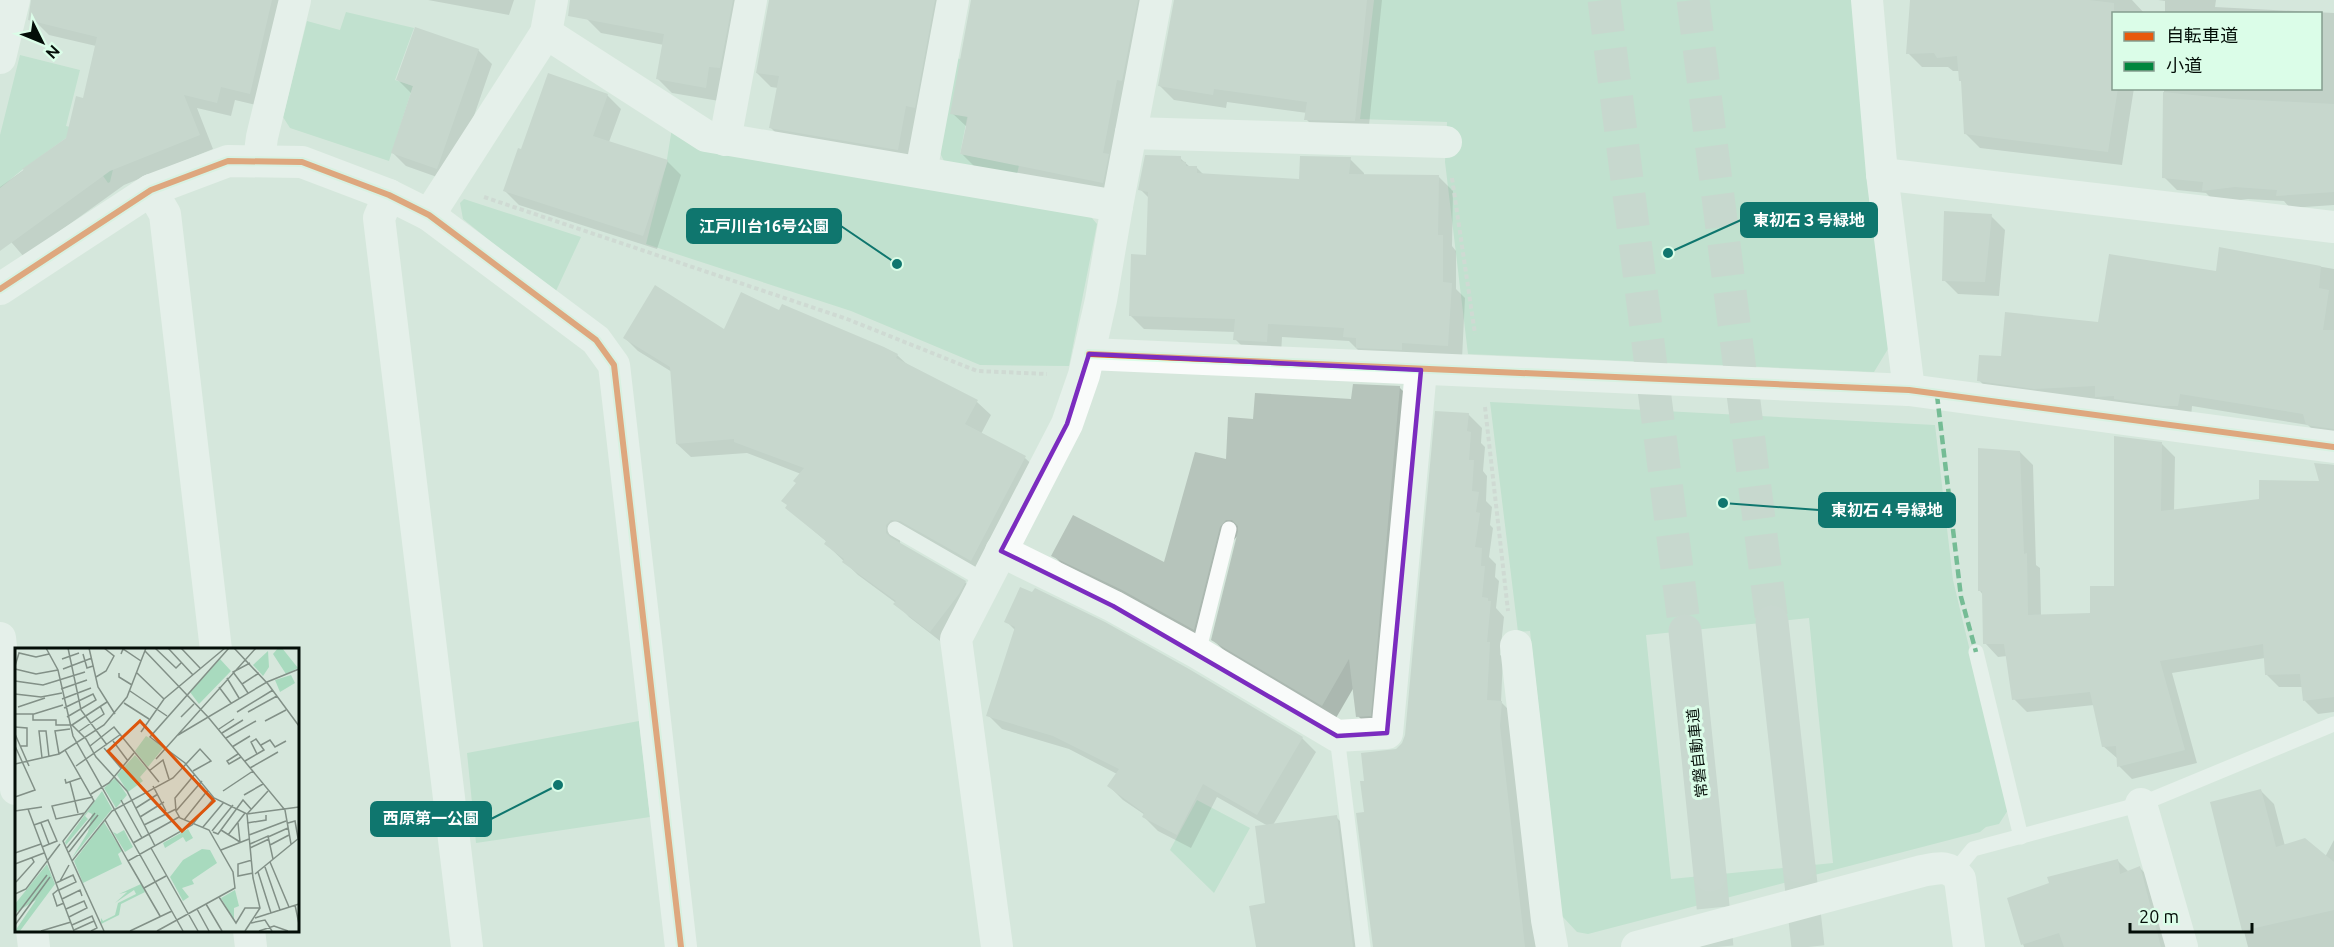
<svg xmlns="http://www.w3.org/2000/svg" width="2334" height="947" font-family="Ubuntu,'Noto Sans JP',sans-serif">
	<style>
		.green { fill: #a8dabe; fill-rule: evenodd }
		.shadow { fill: #0003 }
		.building { fill: #b6c4bb }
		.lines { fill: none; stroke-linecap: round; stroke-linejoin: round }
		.highway-tunnel { stroke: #b6c6bc; stroke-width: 33; stroke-dasharray: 33 16; stroke-linecap: butt }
		.path { stroke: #c7cbc8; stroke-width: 4; stroke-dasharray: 4.5 3; stroke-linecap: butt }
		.lane { stroke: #f9fbfa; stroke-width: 15 }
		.street { stroke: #f9fbfa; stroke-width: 32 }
		.highway { stroke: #b9c6bf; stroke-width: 33 }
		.quiet { stroke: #00873e; stroke-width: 4.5; stroke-dasharray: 9 4.5; stroke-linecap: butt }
		.cycleway-casing { stroke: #dbfde8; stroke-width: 10 }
		.cycleway { stroke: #e8590c; stroke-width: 6 }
		.marked { fill: none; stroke: #7b2cbf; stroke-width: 4.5; stroke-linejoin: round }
		.labels { text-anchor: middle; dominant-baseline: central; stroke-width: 6; stroke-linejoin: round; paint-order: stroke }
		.street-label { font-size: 15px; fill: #040e08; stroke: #dbfde8 }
		.inset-road { fill: none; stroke: #829087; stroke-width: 1.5 }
		.view { fill: #dd550c; fill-opacity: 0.15; stroke: #dd550c; stroke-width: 3 }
		.inset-edge { fill: none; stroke: #040e08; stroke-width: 3 }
		.leader { fill: none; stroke: #0f766e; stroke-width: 2 }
		.callout-dot { fill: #0f766e; stroke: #dbfde8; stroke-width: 2 }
		.callout { fill: #0f766e; stroke: #0f766e; stroke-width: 2 }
		.callout-label { font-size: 16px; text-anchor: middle; font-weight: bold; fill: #fff }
	</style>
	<rect width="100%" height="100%" fill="#d6e7dc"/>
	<g class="green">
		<polygon points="1374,0 1852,0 1891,344 1874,372 1468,354 1445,162 1447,122 1360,119"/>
		<polygon points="346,12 414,28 395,80 413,86 389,161 290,128 283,117 307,21 340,30"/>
		<polygon points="20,55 80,70 66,126 120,140 110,182 108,183 73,133 23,169 0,188 0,135"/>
		<polygon points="955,58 978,62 960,154 1019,165 1017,175 945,163 938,149"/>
		<polygon points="672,128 1087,212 1097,224 1069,366 980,365 851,311 646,244 666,165"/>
		<polygon points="464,199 581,237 556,291 541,282 463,219 460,203"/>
		<path d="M 1490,402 L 1935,425 L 1953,580 L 2008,810 L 1999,824 L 1986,827 L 1980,832 L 1588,934 L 1577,932 L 1562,916 L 1530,631 L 1518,632 ZM 1809,618 L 1833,863 L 1671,879 L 1646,635 Z"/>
		<polygon points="639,721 650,817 476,843 467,753"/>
		<polygon points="1197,800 1250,828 1214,893 1170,850"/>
	</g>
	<g class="shadow">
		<polygon points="40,0 289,0 264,107 235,100 231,116 197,108 213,149 124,185 24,257 0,229 0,187 67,139 84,99 96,46 49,35 35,21"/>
		<polygon points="428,0 514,0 509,15"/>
		<polygon points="579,0 754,0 719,101 672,93 658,79 664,45 601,33 587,19"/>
		<polygon points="770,0 956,0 912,164 785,142 771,128 778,88 771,87 757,73"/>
		<polygon points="972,0 1159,0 1117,196 976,168 962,154 967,127 952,113"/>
		<polygon points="1175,0 1382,0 1368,135 1320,133 1306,119 1307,113 1227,102 1226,108 1174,100 1160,86"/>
		<polygon points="1912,0 2132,0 2145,14 2114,14 2114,88 2134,88 2122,165 1980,148 1966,134 1963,83 1960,80 1959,71 1953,71 1948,67 1922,67 1908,53"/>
		<polygon points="2158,0 2216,0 2215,7 2334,13 2334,205 2290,208 2284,201 2248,199 2216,203 2206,193 2177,190 2164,177 2164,88 2320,88 2320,14 2165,14 2165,1"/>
		<polygon points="478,50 492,64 451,182 406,166 392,152 412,94 398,80"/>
		<polygon points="607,95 621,109 609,142 667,161 681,175 657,249 519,205 505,191 522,151"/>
		<polygon points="1180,158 1190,167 1197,168 1204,175 1301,181 1350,159 1364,173 1364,176 1439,177 1453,191 1452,246 1456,251 1456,289 1465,298 1462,359 1359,351 1349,341 1282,337 1281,355 1249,353 1235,339 1235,332 1144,329 1130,315 1147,256 1150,199 1140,189"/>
		<polygon points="1991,216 2005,230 1999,296 1958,294 1944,280"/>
		<polygon points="2221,249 2334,269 2334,440 2321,438 2308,425 2192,406 2191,418 2110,409 2099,399 2048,401 1992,394 1979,380 2002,358 2099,323 2217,273"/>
		<polygon points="780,312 897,355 909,366 977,402 991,415 981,434 1025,458 1039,471 985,574 900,539 900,545 965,582 978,596 944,644 909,617 896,603 858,575 826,544 827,542 787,508 801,474 747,453 691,457 677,444 672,372 638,351 625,338 724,331"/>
		<polygon points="1399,387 1413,401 1372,730 1358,716 1354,687 1336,718 1227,653 1213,640 1240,533 1233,541 1207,642 1067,569 1053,555 1165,564 1227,461 1255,421 1353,401"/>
		<polygon points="1468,414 1482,428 1481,443 1485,447 1483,471 1487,476 1486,501 1492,507 1490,525 1493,528 1489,557 1496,564 1495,577 1499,581 1496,608 1504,617 1500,655 1503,657 1501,702 1515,716 1536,947 1374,947 1365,813 1366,782 1403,744 1406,735"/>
		<polygon points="2162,444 2175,457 2174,511 2260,500 2320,482 2316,464 2334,465 2334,712 2318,714 2305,701 2303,687 2279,687 2266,674 2265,658 2172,673 2197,763 2132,779 2119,766 2118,759 2103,746 2094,705 2027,712 2014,699 2007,656 1998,657 1985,643 1983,595 1980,591 2020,452 2033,465 2036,565 2040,568 2041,616 2092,615 2115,587"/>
		<polygon points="1006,621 1302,738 1316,752 1273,825 1336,817 1350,831 1365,947 1257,947 1267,904 1268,826 1217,797 1191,848 1158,831 1144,817 1145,815 1123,800 1109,786 1117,774 1069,749 1002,729 988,715 1016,631"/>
		<polygon points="2261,791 2274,804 2285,846 2325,857 2334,840 2334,947 2248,947 2211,803"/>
		<polygon points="2118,861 2129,872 2140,868 2153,881 2170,947 2024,947 2009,899"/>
	</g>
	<g class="building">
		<polygon points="31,0 272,0 250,94 221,87 217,103 184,95 200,135 110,171 0,251 0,188 24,170 22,169 66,138 76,96 83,98 97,37 28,20"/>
		<polygon points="570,0 733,0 720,68 709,67 706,88 656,79 664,34 568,16"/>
		<polygon points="769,0 935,0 915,108 906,106 898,150 769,128 779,76 756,73"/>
		<polygon points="971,0 1138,0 1122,81 1117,80 1103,153 1109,154 1103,183 960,154 968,117 950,114"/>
		<polygon points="1174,0 1367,0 1355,121 1304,120 1307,102 1214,89 1213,95 1158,86"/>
		<polygon points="1910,0 2089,0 2114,3 2114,88 2118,88 2108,152 1964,134 1961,81 1959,81 1957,56 1937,58 1934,53 1906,54"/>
		<polygon points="415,27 479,49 437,169 391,153 413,86 396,80"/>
		<polygon points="548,73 608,94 593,136 668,160 643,236 503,191 518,148 521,149"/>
		<polygon points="2163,92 2233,99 2334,104 2334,192 2276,196 2277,190 2235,187 2202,191 2203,182 2162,178"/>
		<polygon points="1145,155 1181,156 1181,161 1186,162 1186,166 1197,166 1197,173 1299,179 1300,156 1351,157 1349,174 1439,175 1438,235 1443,235 1443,282 1452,283 1448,346 1402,343 1402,350 1356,348 1356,338 1343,337 1344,328 1268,324 1267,342 1233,340 1235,319 1129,316 1131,254 1146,255 1148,192 1138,190"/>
		<polygon points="1944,211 1992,214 1985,282 1942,281"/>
		<polygon points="2219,247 2321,266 2319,288 2329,290 2323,330 2334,330 2334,429 2306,425 2303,414 2180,394 2178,406 2163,406 2114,399 2114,396 2095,397 2095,386 2034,389 1977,381 1979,355 2001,356 2005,312 2098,322 2109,254 2216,271"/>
		<polygon points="655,285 724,329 741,292 779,310 782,304 884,347 898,354 896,358 978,400 965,424 1026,456 971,561 900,521 891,520 886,525 886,533 890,537 966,581 959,594 930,632 893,604 896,601 842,562 844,559 824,544 826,541 785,508 787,505 781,501 796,483 793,481 804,468 734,442 734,439 676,444 670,367 623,338"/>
		<polygon points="1353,384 1400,386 1371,716 1356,717 1349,659 1322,706 1211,640 1238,531 1238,526 1232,520 1226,520 1220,527 1194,630 1122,590 1051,556 1073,515 1164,562 1195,452 1226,459 1228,417 1253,419 1255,393 1351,399"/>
		<polygon points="1435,411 1469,413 1467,431 1471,432 1469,460 1474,460 1472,491 1479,492 1476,512 1480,513 1475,547 1482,548 1481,566 1485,566 1482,597 1488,598 1488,601 1491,601 1487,642 1490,642 1487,700 1502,701 1500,726 1525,947 1373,947 1356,813 1364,812 1360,781 1364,781 1361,753 1396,749 1402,743 1405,735"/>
		<polygon points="2114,436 2162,442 2161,511 2259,499 2259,480 2319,481 2314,463 2334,465 2334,697 2303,701 2300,674 2265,675 2263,644 2160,661 2185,750 2117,767 2116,746 2102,747 2090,692 2012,700 2004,644 1983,644 1982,591 1978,591 1978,448 2020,451 2024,554 2027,553 2028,615 2090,613 2090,586 2114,586"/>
		<polygon points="1020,587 1032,592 1035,588 1105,622 1189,669 1303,737 1257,815 1203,784 1177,835 1142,817 1144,813 1107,786 1119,769 1053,736 986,716 1015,627 1004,622"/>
		<polygon points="2261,789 2276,847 2305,838 2334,862 2334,910 2242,931 2210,802"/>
		<polygon points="1337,815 1353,947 1256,947 1249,906 1265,903 1255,826"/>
		<polygon points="2118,859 2120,874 2140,866 2161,947 2064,947 2059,933 2021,945 2007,898 2049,883 2047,877"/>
	</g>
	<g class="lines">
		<g class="highway-tunnel">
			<polyline points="1604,0 1685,631"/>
			<polyline points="1693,0 1772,622"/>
			<polyline points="1799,866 1808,947"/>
			<polyline points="1710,875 1717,947"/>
		</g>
		<g class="path">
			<polyline points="1452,178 1475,334"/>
			<polyline points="484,197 847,319 977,371 1047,374"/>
			<polyline points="1485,407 1508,611"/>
		</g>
		<g class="lane">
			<polyline points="895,529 985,581"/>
			<polyline points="1976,652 2021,837"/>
			<polyline points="1198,653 1229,529"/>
			<polyline points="1337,736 1363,947"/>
			<polyline points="1955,871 1973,849 2141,804 2334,724"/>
		</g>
		<g class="street">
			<polyline points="1867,0 1882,174 1909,390"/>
			<polyline points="546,33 706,136 1117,206"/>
			<polyline points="0,58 14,0"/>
			<polyline points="1131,133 1446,142"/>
			<polyline points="725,140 751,0"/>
			<polyline points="259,160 262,137 295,0"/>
			<polyline points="921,172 953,0"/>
			<polyline points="1882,174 2334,227"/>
			<polyline points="151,190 165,214 216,650"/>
			<polyline points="389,195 379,218 467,947"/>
			<polyline points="429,215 546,33 552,0"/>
			<polyline points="0,289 151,190 228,161 302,162 389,195 429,215 596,340 614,365 681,947"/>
			<polyline points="1089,354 1909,390 2334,447"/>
			<polyline points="1001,551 1113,606 1198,653 1337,736 1387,733 1421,370"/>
			<polyline points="0,638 16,789"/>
			<polyline points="1516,646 1547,920 1552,947"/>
			<polyline points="2141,804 2182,947"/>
			<polyline points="32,930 34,947"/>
			<polyline points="249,930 251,947"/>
			<polyline points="997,947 956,639 1067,424 1084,375 1101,300 1117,206 1156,0"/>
			<path d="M 1637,947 L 1922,871 C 1938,868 1949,864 1960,879 L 1969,947"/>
		</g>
		<g class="highway">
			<polyline points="1772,622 1799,866"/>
			<polyline points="1685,631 1710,875"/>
		</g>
		<polyline class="quiet" points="1937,395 1961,597 1976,652"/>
		<defs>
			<g id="cycleway">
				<polyline points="0,289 151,190 228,161 302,162 389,195 429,215 596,340 614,365 681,947"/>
				<polyline points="1089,354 1909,390 2334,447"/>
			</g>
		</defs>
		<use href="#cycleway" class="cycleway-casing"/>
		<use href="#cycleway" class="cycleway"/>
	</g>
	<path d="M0 0H2334V947H0ZM 1089,354 L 1421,370 L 1387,733 L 1337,736 L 1113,606 L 1001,551 L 1067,424 Z" fill="#d6e7dc" fill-opacity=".55" fill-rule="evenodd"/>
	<path class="marked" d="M 1089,354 L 1421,370 L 1387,733 L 1337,736 L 1113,606 L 1001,551 L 1067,424 Z"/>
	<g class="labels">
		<g class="street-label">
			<text transform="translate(1697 753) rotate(-96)">常磐自動車道</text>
		</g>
	</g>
	<g transform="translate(15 648)">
		<rect width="284" height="284" fill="#d6e7dc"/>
		<path d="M 263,0 L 267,0 L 283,20 L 271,26 L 258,6 ZM 253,3 L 254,19 L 248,28 L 238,17 ZM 205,11 L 216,23 L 184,56 L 175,44 ZM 276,27 L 280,35 L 265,44 L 260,32 ZM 131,88 L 149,99 L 133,119 L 120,103 ZM 120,107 L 132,121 L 125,129 L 128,133 L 113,144 L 102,127 ZM 100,130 L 112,147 L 101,160 L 89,140 ZM 87,143 L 97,161 L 57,210 L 73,184 L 77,166 L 73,164 L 70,168 L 73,171 L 51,197 L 50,194 ZM 89,174 L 107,203 L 103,206 L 107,216 L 68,235 L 59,213 ZM 173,181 L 178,190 L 171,194 L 168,189 L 150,200 L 148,195 ZM 109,182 L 118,199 L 110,204 L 98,184 L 102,186 ZM 187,201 L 195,202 L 202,215 L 177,232 L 179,236 L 167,240 L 174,249 L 168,253 L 155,229 L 168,212 ZM 32,216 L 40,236 L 5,283 L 0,283 L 21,252 L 0,265 L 0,256 ZM 126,236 L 130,244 L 106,256 L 104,267 L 86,276 L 86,270 L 88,273 L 100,267 L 103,255 L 121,246 L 119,242 L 100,255 L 112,244 L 104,246 ZM 220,242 L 224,258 L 219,260 L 219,272 L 206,250 Z" fill="#a8dabe"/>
		<path class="inset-road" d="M 31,0 L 43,22 L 58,88 L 168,283M 53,0 L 66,62 L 92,97M 74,0 L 83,39 L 100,66M 140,0 L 161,20 L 166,15M 153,0 L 178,27M 166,0 L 185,20M 214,0 L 135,89 L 170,115 L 199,150 L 232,166 L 284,159M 219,0 L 253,36 L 284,78M 130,3 L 193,69 L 270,162 L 276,196M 68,6 L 72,20 L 78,18M 106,6 L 108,1 L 126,13M 47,11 L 64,5M 0,18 L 4,5 L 21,9 L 34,6M 0,21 L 21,26 L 43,22M 48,21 L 77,10M 104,25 L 104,29 L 117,37M 122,25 L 149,51M 81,29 L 91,23 L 99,8 L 89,0M 212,30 L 224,50M 0,33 L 28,37 L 70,24M 227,36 L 218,24 L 235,15M 204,39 L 216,55M 46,41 L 72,32M 115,43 L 152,68M 233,45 L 227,36 L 244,25M 0,46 L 26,49 L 47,45M 47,51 L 76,40M 109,55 L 134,71M 3,59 L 30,50M 49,60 L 78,46 L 81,52 L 52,69M 222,64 L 258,42M 233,64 L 262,48M 0,66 L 19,66 L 48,57M 18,66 L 18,72 L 41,72 L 41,77 L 57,77 L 71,91 L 81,109 L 112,143 L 140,198M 166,69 L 179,56M 250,73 L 271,62M 57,77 L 92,54M 0,79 L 12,80 L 12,98 L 5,98M 204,81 L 219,71M 63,84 L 89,66 L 85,58M 126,84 L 149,51 L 210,0M 207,85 L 228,72M 0,86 L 14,118M 163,87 L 252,34 L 284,21M 211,90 L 241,73M 98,93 L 113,113M 246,97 L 255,92 L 260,99 L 271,93M 0,98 L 20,142 L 0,149M 75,98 L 99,79 L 144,134M 217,99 L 235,88M 89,100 L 106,120M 50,102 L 79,153 L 48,193 L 89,283M 44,106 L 40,83 L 55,81M 223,106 L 212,113 L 214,116 L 226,109M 27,110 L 24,83 L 31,83 L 34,109M 141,111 L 241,0M 230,113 L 242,106 L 249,102 L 241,91 L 236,94 L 242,106M 0,116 L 44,106 L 89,77 L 112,49 L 131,0M 61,118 L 106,86M 235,120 L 263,104M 134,123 L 148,112 L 154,131M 50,131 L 51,135 L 66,130M 55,134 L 63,165M 138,138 L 151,163M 208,143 L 238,123M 76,146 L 94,135 L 119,105M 229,147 L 248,136M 106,152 L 127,190M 121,160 L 143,146M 13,161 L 59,283M 0,163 L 27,159M 161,163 L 187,133M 70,165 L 41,171 L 37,158 L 78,149M 125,169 L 149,154M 90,172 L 113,213 L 177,177 L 199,150M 169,172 L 193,142M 26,175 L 34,196M 223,175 L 225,194M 232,175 L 251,172 L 251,167M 273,175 L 280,173 L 283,190M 19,177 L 33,172 L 42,193 L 27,199M 129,177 L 161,161M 188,179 L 209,154M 206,182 L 225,194M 197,183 L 218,157M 198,184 L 203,186 L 228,152 L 236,161M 213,187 L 230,165M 234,187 L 271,173M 253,189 L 273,180M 118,195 L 164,169M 235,196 L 253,188 L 258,211M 255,197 L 274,187M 52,200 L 80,165M 136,200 L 183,283M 235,200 L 254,191M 206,202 L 234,191M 54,204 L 83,167M 0,205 L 26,196M 237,212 L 223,216 L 223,228 L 238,225M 57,213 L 97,163 L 158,130 L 185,101 L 196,113 L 178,123M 113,213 L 145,268M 255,214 L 274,259M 0,216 L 29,205M 250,219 L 265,262M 243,224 L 256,265M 240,226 L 284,190M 45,233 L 54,217M 1,234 L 19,214 L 17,210M 41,235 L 58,227 L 61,234 L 44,242M 129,240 L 151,228M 44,241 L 38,246 L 42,258 L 49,255M 0,246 L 11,241 L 45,196M 204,249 L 221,275 L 230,260 L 245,260M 47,251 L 65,242 L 67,248M 191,256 L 207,283M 280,257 L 284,276M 51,261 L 69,253 L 72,260 L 54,269M 182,261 L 194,283M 0,269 L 32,227M 240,270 L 284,256M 236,275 L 250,272 L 257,283M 0,277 L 35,229M 57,277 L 77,268 L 82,280 L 76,283M 59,282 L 79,273M 26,283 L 56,274M 115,283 L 157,263M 142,283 L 220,240 L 218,224 L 194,182 L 165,170 L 161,163 L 160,150 L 180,126M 230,283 L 245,260 L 238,230 L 232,166 L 253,143M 244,283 L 259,278 L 273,283"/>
		<path class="view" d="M 125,73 L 199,153 L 167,183 L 93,103 Z"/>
		<rect width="284" height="284" class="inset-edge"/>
	</g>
	<path class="leader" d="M1668 253L1741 220M897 264L841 226M1723 503L1819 510M558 785L491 819"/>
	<g class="callout-dot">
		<circle cx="1668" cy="253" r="6"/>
		<circle cx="897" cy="264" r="6"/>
		<circle cx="1723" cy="503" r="6"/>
		<circle cx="558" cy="785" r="6"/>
	</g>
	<g class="callout">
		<rect x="1741" y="203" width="136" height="34" rx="6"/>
		<rect x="687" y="209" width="154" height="34" rx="6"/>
		<rect x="1819" y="493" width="136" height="34" rx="6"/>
		<rect x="371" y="802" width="120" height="34" rx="6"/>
	</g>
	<g class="callout-label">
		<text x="1809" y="226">東初石３号緑地</text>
		<text x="764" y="232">江戸川台16号公園</text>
		<text x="1887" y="516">東初石４号緑地</text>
		<text x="431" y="824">西原第一公園</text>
	</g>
	<rect x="2112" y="12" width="210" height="78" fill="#dbfde8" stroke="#859d8e" stroke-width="1.5"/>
	<rect x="2124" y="32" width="30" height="9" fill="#e8590c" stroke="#859d8e" stroke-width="1.5"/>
	<text x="2166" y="42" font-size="18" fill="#040e08">自転車道</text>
	<rect x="2124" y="62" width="30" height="9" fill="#00873e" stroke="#859d8e" stroke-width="1.5"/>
	<text x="2166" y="72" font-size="18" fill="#040e08">小道</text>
	<g transform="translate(42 42) rotate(133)" stroke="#dbfde8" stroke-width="4.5" paint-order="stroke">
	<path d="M0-4.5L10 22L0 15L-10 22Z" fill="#040e08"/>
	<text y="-9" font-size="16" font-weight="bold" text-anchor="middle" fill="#040e08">N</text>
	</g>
	<path d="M2130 923v9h122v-9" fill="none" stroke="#040e08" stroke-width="3"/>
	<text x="2139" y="923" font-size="18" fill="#040e08" stroke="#dbfde8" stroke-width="4.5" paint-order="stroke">20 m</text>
</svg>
